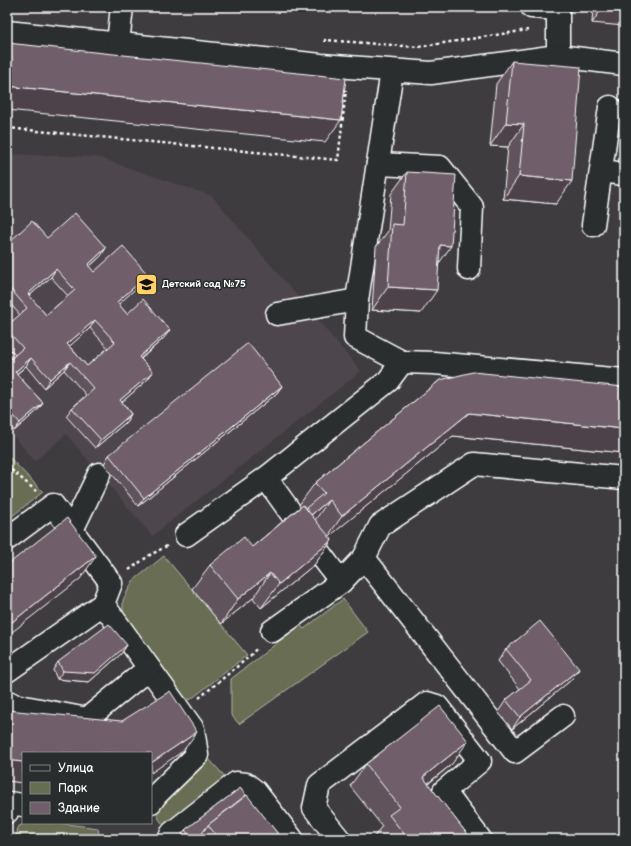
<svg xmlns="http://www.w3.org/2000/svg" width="631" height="846" font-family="'Balsamiq Sans',sans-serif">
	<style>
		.built { fill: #4e464d }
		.green { fill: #676d53; stroke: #b3b6a9 }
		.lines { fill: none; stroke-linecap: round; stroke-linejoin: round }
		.minor-casing { stroke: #fff; stroke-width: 25 }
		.path { stroke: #fff; stroke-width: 2.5; stroke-dasharray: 3 3; stroke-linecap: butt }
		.minor { stroke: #2a2d2e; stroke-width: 22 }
		.wall { fill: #60525b; stroke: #fff; fill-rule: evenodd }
		.shaded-wall { fill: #4e424a; stroke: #fff }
		.building { fill: #705f6a; stroke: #fff; fill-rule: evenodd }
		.labels { text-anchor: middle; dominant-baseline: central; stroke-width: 3; stroke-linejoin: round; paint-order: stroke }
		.poi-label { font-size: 10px; font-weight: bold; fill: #fff; stroke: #2a2d2e; text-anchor: start }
	</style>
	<rect width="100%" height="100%" fill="#3f3c40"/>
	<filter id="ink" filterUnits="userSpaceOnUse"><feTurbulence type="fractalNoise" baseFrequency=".025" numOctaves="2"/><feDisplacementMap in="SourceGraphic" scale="8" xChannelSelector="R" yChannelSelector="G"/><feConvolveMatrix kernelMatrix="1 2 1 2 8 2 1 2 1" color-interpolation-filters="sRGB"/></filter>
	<g filter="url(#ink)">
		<polygon class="built" points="7,154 97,157 212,196 361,371 152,536 66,434 35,461 7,429"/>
		<g class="green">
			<polygon points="7,455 43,492 7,520"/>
			<polygon points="164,556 247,655 190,700 184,697 128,620 123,612 123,600 133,581"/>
			<polygon points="343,599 368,632 239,724 231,715 231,679 300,625 304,629"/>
			<path d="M 208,758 L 229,781 L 170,829 C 158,822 155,815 159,801 Z"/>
			<polygon points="25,823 59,823 98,828 99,834 94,839 16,839 18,827"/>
		</g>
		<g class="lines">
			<defs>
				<g id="minor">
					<polyline points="532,7 558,9"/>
					<polyline points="558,7 558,56"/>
					<polyline points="7,32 321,65 431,73 558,56 624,64"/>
					<polyline points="118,43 122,7"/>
					<polyline points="378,164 440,167 472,207 469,269"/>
					<polyline points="602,171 624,174"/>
					<polyline points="593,225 610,107"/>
					<polyline points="357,300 392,71"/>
					<polyline points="277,314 357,300 355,337 402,362 434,363 624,380"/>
					<polyline points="296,520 266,478 388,381 402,362"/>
					<polyline points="72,530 99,474"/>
					<polyline points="186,535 266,478"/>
					<polyline points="306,535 341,582"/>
					<polyline points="7,539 53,505 111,583 103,604 7,671"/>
					<polyline points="364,558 515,752 563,716"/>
					<polyline points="103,604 193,729 197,755 156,795 151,802"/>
					<polyline points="272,631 341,582 364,558 380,526 474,464 624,478"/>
					<polyline points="7,701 14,705 87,719 149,668"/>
					<polyline points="7,812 9,803 23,805"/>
					<polyline points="169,839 172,833 236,783 246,784 255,791 292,839"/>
					<polyline points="339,839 314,808 319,785 427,703 437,706 480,761 444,791 480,839"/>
				</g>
			</defs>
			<use href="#minor" class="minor-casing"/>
			<g class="path">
				<polyline points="325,42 325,40 418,47 528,30"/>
				<polyline points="7,128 338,160 346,90"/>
				<polyline points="7,466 36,491"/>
				<polyline points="129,570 150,555 167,546"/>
				<polyline points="199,698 250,656 257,648"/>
			</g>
			<use href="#minor" class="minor"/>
		</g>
		<g class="wall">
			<polygon points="593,7 624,7 592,23"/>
			<polygon points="512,61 556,204 503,199 508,147 490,146 496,84"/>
			<polygon points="407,172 439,263 421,313 372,310 376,247 388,231 391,194"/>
			<path d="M 47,238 L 101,256 L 89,267 L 94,272 L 148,275 L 142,283 L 118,304 L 127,314 L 164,338 L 141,359 L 153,372 L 147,380 L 122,402 L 131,414 L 126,422 L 95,448 L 66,416 L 72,408 L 86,395 L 64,370 L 44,388 L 26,366 L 17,374 L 43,403 L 37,411 L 14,431 L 7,423 L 7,362 L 15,355 L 7,345 L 7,326 L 20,315 L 7,300 L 7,244 ZM 51,277 L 68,296 L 46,315 L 29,296 ZM 90,328 L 108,348 L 87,366 L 69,346 Z"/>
			<polygon points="440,380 624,387 624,453 453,436 329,536 332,540 315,564 261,608 253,598 221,624 192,589 210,565 252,547 300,507 299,505 315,483"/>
			<polygon points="282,386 276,394 138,506 104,464 109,455"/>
			<polygon points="127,645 121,654 89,682 57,679 53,670 58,662"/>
			<polygon points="506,649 579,669 571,680 512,729 498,712 506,700 520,689 498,661"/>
			<polygon points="366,764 452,764 428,784 471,839 374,839 373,838 382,826 350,786"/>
			<polygon points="240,788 282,839 185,839 182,834 185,830"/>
		</g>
		<g class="shaded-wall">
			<polygon points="603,7 624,7 624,26 592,23"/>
			<polygon points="7,86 341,120 325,142 7,110"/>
			<polygon points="506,123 524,124 508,147 490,146"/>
			<polygon points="519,176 572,181 556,204 503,199"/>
			<polygon points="440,245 451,246 435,269"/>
			<polygon points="106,248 101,256 82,273 88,265"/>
			<polygon points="56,269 51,277 22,302 28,294"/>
			<polygon points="148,275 142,283 111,311 117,302"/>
			<polygon points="388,287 437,290 421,313 372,310"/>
			<polygon points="95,320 90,328 62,353 67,344"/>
			<polygon points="170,330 164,338 133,365 139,357"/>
			<polygon points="31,358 26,366 9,380 15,372"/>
			<polygon points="70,362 64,370 44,388 50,379"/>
			<polygon points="153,372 147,380 114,409 120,400"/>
			<polygon points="282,386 276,394 138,506 144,498"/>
			<polygon points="43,403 37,411 14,431 20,423"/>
			<polygon points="469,413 624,429 624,453 453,436 326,539 342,516"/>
			<polygon points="131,414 126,422 95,448 101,440"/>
			<polygon points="329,500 313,523 310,516"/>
			<polygon points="332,540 315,564 261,608 279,584"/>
			<polygon points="96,556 80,579 7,636 7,626"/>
			<polygon points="270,573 253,598 221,624 238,599"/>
			<polygon points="127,645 121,654 89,682 57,679 63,671"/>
			<polygon points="579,669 571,680 512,729 520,717"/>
			<polygon points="197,732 183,751 151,773 151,763"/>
			<polygon points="468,741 452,764 407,800 423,777"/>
			<polygon points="7,760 23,762 23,783 7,781"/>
		</g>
		<g class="building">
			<polygon points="7,43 346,78 341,120 7,86"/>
			<polygon points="512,61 581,67 572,181 519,176 524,124 506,123"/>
			<polygon points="407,172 456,175 451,246 440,245 437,290 388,287 392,224 403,225"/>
			<path d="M 75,213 L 106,248 L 88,265 L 94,272 L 123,246 L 148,275 L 117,302 L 127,314 L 143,299 L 170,330 L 139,357 L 153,372 L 120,400 L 131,414 L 101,440 L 72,408 L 94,389 L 70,362 L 50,379 L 31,358 L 15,372 L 43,403 L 20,423 L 7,408 L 7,362 L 23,348 L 7,330 L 7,326 L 27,308 L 7,285 L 7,244 L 32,221 L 47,238 ZM 56,269 L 75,290 L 46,315 L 28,294 ZM 95,320 L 115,342 L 87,366 L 67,344 Z"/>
			<polygon points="248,343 282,386 144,498 109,455"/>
			<polygon points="473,372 624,387 624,429 469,413 342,516 329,500 311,515 306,508 324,493 315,483 440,380"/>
			<polygon points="303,505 332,540 279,584 270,573 238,599 210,565 244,537 252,547"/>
			<polygon points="67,518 96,556 7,626 7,565"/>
			<polygon points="540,621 579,669 520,717 506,700 531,680 506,649"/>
			<polygon points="109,624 127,645 95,673 63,671 58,662"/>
			<polygon points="170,691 197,732 151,763 151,753 23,753 23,762 7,760 7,710 122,721"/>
			<polygon points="440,706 468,741 423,777 471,839 408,839 389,815 400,807 366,764"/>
			<polygon points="240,788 246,795 208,825 198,839 192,839 185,830"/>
			<polygon points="247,795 282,839 219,839 208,825"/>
		</g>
	</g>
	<defs>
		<symbol id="school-square" viewBox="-11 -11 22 22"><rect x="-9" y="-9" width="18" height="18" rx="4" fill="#ffd166" stroke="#2a2d2e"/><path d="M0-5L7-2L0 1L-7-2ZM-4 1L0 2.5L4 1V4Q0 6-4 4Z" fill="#111"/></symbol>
	</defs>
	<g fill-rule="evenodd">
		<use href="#school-square" x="134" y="272" width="25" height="25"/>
	</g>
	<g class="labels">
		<g class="poi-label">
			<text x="162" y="284">Детский сад №75</text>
		</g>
	</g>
	<rect width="631" height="846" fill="none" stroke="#2a2d2e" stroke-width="24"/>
	<rect x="12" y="12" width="607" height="822" fill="none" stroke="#fff" stroke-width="1.5" filter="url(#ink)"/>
	<rect x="22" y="752" width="130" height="72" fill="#2a2d2e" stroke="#7f8182"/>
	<rect x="30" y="765" width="20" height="6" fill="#2a2d2e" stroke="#7f8182"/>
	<text x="58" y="772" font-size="12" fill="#ffffff">Улица</text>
	<rect x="30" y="782" width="20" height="12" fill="#676d53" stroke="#7f8182"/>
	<text x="58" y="792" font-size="12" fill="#ffffff">Парк</text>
	<rect x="30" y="802" width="20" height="12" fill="#705f6a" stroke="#7f8182"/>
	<text x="58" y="812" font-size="12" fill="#ffffff">Здание</text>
</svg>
